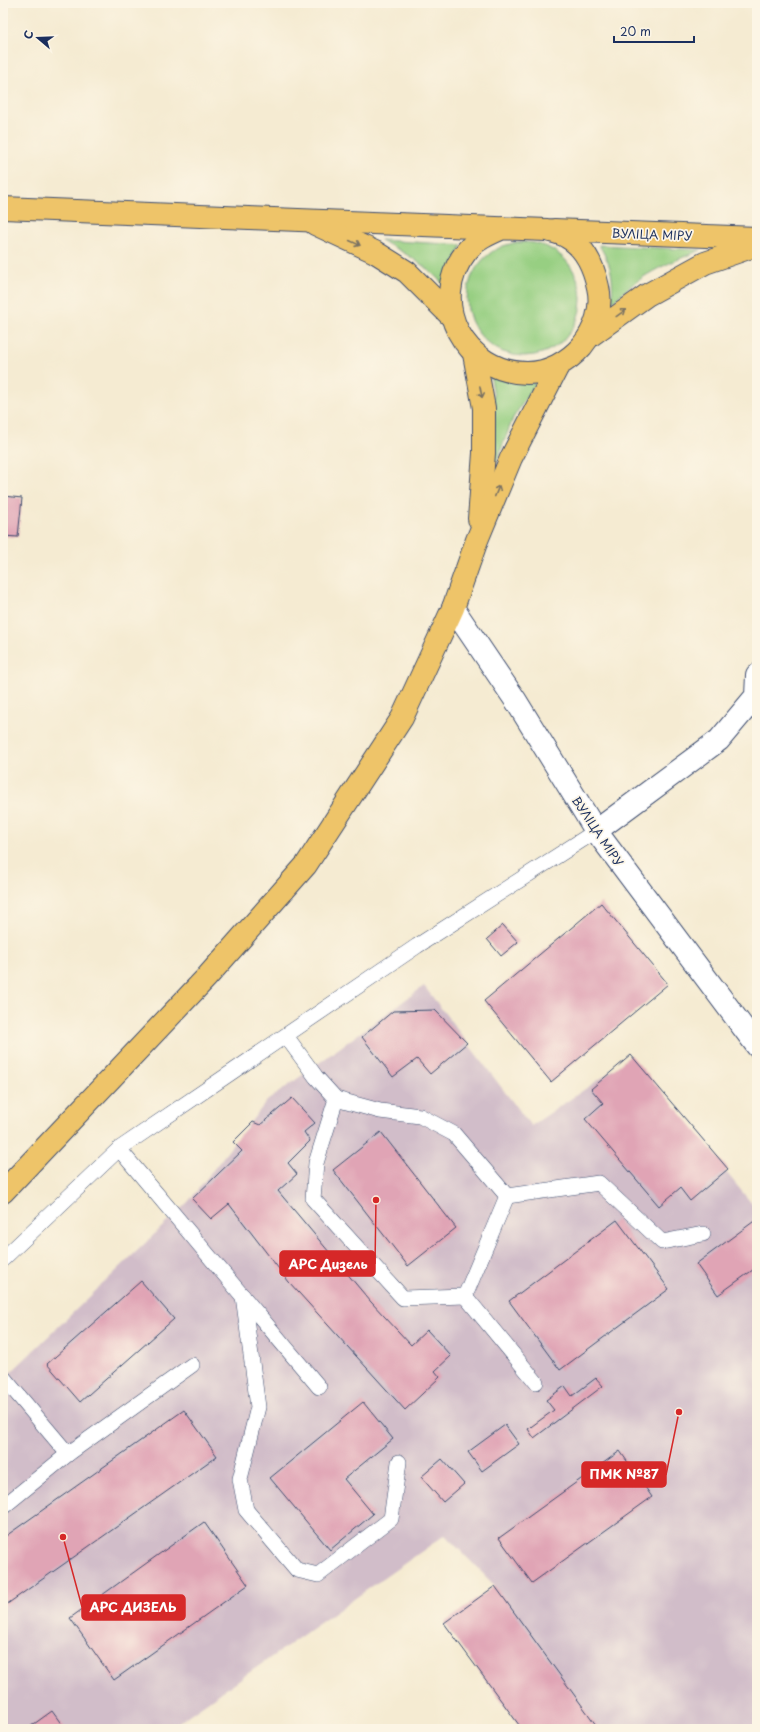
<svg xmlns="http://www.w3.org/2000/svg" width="760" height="1732" font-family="'Playpen Sans',sans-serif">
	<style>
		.industrial { fill: #d1bdc9 }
		.green { fill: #97cf82; stroke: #597f70 }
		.building { fill: #e0a4b5 }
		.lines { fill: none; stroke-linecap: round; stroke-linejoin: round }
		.lane-casing { stroke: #3c4b6f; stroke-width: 16 }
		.street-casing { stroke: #3c4b6f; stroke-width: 24 }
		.primary-casing { stroke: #3c4b6f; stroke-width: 24 }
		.lane { stroke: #fff; stroke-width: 15 }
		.street { stroke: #fff; stroke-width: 22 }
		.primary { stroke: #eec469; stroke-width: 22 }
		.oneway { stroke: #7a7263 }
		.labels { text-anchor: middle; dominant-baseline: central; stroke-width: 3.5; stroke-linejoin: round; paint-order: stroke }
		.street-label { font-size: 12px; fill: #1b2f5e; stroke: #fcf5e5 }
		.leader { fill: none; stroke: #d62828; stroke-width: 1.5 }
		.callout-dot { fill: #d62828; stroke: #fcf5e5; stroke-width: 1.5 }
		.callout { fill: #d62828; stroke: #d62828; stroke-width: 1.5 }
		.callout-label { font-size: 13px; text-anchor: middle; font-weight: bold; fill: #fff }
	</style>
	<rect width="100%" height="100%" fill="#fcf5e5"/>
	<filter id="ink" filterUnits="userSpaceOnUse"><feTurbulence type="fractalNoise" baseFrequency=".025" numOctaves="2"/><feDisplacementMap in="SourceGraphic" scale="8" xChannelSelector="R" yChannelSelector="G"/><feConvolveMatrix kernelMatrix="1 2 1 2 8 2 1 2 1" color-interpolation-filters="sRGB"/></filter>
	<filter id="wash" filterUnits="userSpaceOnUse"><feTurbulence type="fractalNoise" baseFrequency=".012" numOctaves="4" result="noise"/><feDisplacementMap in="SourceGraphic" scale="16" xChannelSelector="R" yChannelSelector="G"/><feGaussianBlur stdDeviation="0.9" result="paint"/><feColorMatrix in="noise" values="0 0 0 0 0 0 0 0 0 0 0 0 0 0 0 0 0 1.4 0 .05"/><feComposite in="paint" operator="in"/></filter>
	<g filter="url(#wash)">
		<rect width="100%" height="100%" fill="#f5ebd2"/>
		<polygon class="industrial" points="424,986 531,1126 632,1057 757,1210 757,1729 522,1729 444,1623 495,1586 445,1535 169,1729 3,1729 3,1380 188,1202 267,1101"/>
		<g class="green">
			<path d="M 380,240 L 462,245 L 444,285 C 426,265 404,252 380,240 Z"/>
			<circle cx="524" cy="299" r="57"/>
			<path d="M 599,245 L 701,250 C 664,265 640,274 612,303 C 613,277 613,268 599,245 Z"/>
			<path d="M 490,374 C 506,381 518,384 536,383 L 513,418 L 488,484 C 493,444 499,414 490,374 Z"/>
		</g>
		<g id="blocks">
			<g class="building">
				<polygon points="3,496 22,498 18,537 3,536"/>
				<polygon points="601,903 668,984 551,1082 484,1001"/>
				<polygon points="503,925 518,942 501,956 487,939"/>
				<polygon points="435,1010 467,1043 430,1074 417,1059 393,1077 362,1037 393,1011"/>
				<polygon points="631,1055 728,1169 690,1201 680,1188 659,1206 585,1119 603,1103 591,1089"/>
				<polygon points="292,1098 315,1123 304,1132 310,1141 288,1163 297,1174 278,1191 371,1302 411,1345 427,1330 451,1356 435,1371 440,1377 405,1410 289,1282 229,1204 211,1219 192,1199 242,1151 233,1142 253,1122 260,1125"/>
				<polygon points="381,1132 456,1228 408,1266 333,1170"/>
				<polygon points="757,1219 757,1267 718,1295 696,1264"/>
				<polygon points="617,1220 669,1289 560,1370 509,1301"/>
				<polygon points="141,1281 174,1319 80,1402 47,1364"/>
				<polygon points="596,1378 603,1386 534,1438 528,1429 554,1410 546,1400 565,1386 572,1396"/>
				<polygon points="363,1402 393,1439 344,1479 373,1514 330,1550 270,1478"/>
				<polygon points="184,1410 217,1456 3,1607 3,1538"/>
				<polygon points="505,1425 519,1444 482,1471 468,1452"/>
				<polygon points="620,1451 652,1497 532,1583 499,1538"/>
				<polygon points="442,1459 464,1484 443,1502 421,1477"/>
				<polygon points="204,1522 248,1585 114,1680 70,1618"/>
				<polygon points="495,1586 599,1729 522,1729 444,1623"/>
				<polygon points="52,1711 65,1729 27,1729"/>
			</g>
		</g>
	</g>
	<g filter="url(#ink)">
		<use href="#blocks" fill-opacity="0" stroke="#3c4b6f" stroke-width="1"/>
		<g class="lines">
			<defs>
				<g id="lane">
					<polyline points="286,1036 316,1077 336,1099 380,1111 420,1116 454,1134 507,1196 599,1183 662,1242 703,1234"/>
					<polyline points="336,1099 316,1163 313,1199 403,1298 465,1296"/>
					<polyline points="119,1149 319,1387"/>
					<polyline points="507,1196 465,1296 536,1382"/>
					<polyline points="3,1259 119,1149 417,946 596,831"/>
					<polyline points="243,1296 258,1407 240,1479 246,1510 297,1570 318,1575 391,1519 399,1462"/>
					<polyline points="3,1377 68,1454"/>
					<polyline points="3,1507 68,1454 192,1365"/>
				</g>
				<g id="street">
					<polyline points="453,608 516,701 596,831 757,1046"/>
					<polyline points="596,831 719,740 756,696 757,675"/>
				</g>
				<g id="primary">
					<path d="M 3,208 L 547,230 C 553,232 561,233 567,237 C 585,247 594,268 598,287 C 603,308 595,330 582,346 C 568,362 548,373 527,373 C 465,373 426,303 466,252 C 475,240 489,234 503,228"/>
					<polyline points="315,224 375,252 407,272 452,317"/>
					<polyline points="554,230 757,238"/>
					<polyline points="590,336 647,295 705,263 757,245"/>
					<polyline points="474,354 484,408 484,453 479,519"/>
					<polyline points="3,1192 206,978 306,865 402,718 453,608 477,540 511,458 558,366"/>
				</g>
			</defs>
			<use href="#lane" class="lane-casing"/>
			<use href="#street" class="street-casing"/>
			<use href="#primary" class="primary-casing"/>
			<use href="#lane" class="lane"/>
			<use href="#street" class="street"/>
			<use href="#primary" class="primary"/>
		</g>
		<defs><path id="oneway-shaft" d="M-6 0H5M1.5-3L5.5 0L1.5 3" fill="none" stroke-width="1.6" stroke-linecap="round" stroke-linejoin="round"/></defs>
		<g class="oneway">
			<use href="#oneway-shaft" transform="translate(355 243) rotate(25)"/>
			<use href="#oneway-shaft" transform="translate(621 313) rotate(-36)"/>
			<use href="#oneway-shaft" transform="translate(481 392) rotate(79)"/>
			<use href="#oneway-shaft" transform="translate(497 491) rotate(-68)"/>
		</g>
	</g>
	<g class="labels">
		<g class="street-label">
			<text transform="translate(652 234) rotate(2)">ВУЛІЦА МІРУ</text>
			<text transform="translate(598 831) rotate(56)">ВУЛІЦА МІРУ</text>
		</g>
	</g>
	<path class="leader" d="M376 1200L375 1264M679 1412L666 1475M63 1537L82 1607"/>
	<g class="callout-dot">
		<circle cx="376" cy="1200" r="4"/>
		<circle cx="679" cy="1412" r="4"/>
		<circle cx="63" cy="1537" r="4"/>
	</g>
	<g class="callout">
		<rect x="280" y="1251" width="95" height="25" rx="4"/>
		<rect x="582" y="1462" width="84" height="25" rx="4"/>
		<rect x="82" y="1595" width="103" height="25" rx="4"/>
	</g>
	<g class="callout-label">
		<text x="328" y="1269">АРС Дизель</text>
		<text x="624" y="1479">ПМК №87</text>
		<text x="133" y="1612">АРС ДИЗЕЛЬ</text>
	</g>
	<rect width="760" height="1732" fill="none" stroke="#fcf5e5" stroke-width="16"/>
	<g transform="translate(38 38) rotate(289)" stroke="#fcf5e5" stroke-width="3" paint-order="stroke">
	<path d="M0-3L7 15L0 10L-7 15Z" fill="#1b2f5e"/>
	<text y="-6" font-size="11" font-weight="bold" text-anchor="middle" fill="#1b2f5e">С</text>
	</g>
	<path d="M614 36v6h80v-6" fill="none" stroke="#1b2f5e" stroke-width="2"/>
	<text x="620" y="36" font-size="12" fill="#1b2f5e" stroke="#fcf5e5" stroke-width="3" paint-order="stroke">20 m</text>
</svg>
